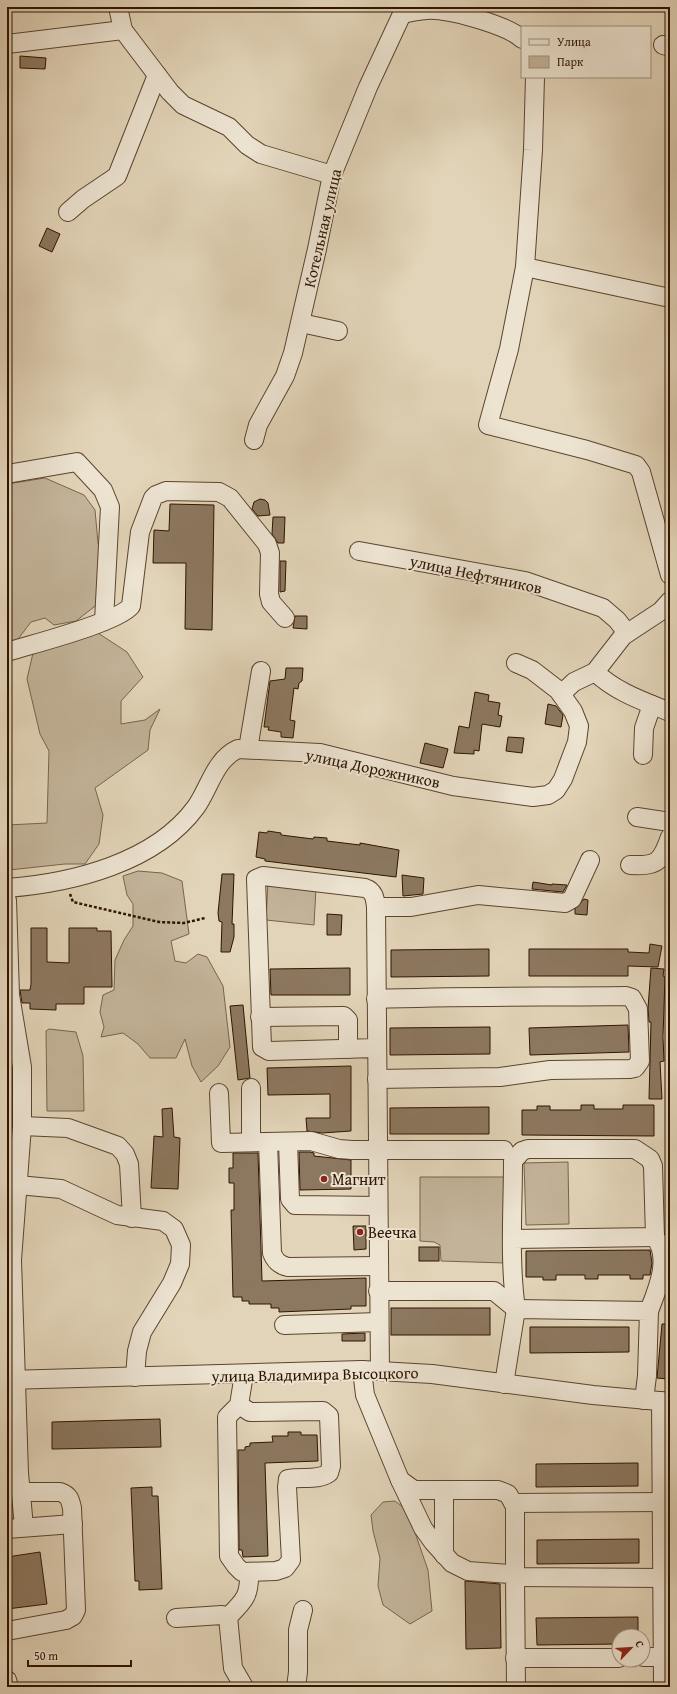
<svg xmlns="http://www.w3.org/2000/svg" width="677" height="1694" font-family="'Gentium Book Plus',serif">
	<style>
		.green { fill: #c3b399; stroke: #78644c }
		.building { fill: #8c7860; stroke: #2e1400 }
		.lines { fill: none; stroke-linecap: round; stroke-linejoin: round }
		.minor-casing { stroke: #5b442e; stroke-width: 20 }
		.path { stroke: #2e1400; stroke-width: 2.5; stroke-dasharray: 3 2; stroke-linecap: butt }
		.minor { stroke: #ece3d1; stroke-width: 18 }
		.poi-dot { fill: #8f2418; stroke: #ece3d1; stroke-width: 1.5 }
		.labels { text-anchor: middle; dominant-baseline: central; stroke-width: 4; stroke-linejoin: round; paint-order: stroke }
		.street-label { font-size: 16px; fill: #2e1400; stroke: #ece3d1 }
		.poi-label { font-size: 16px; fill: #2e1400; stroke: #ece3d1; text-anchor: start }
	</style>
	<rect width="100%" height="100%" fill="#e2d4b8"/>
	<filter id="stains"><feTurbulence type="fractalNoise" baseFrequency=".005" numOctaves="4"/><feColorMatrix values="0 0 0 0 .2 0 0 0 0 .09 0 0 0 0 .02 0 0 0 .5 -.17"/></filter>
	<radialGradient id="worn" r=".72"><stop offset=".6" stop-color="#630" stop-opacity="0"/><stop offset="1" stop-color="#630" stop-opacity=".3"/></radialGradient>
	<g class="green">
		<polygon points="45,478 84,495 95,510 98,543 103,560 99,603 76,621 54,625 45,618 31,622 15,643 7,645 7,484"/>
		<polygon points="98,633 127,652 143,677 121,701 121,724 145,720 160,709 150,730 148,750 95,788 103,815 99,844 85,864 65,864 9,870 7,866 7,825 47,823 49,751 40,734 27,679 33,653"/>
		<polygon points="138,871 162,873 182,881 189,934 171,941 175,961 186,963 198,954 207,957 223,986 230,1047 218,1066 201,1082 192,1066 185,1039 176,1058 150,1058 138,1044 123,1033 101,1037 104,1027 100,1012 103,995 114,990 115,960 124,940 133,926 133,904 127,895 123,876"/>
		<polygon points="268,882 316,888 314,925 266,920"/>
		<polygon points="49,1029 76,1032 83,1056 84,1111 47,1111 46,1031"/>
		<polygon points="568,1162 569,1224 526,1225 524,1163"/>
		<polygon points="420,1177 507,1177 505,1263 441,1261 440,1245 434,1242 420,1241"/>
		<polygon points="395,1501 407,1510 428,1570 432,1611 410,1624 383,1605 378,1586 380,1558 373,1531 371,1515 383,1502"/>
	</g>
	<g class="building">
		<polygon points="20,56 46,58 45,69 20,68"/>
		<polygon points="47,228 60,234 52,252 39,246"/>
		<polygon points="260,499 265,500 268,503 270,515 258,516 252,509 254,502"/>
		<polygon points="170,504 214,505 212,630 185,629 186,563 153,563 154,530 169,531"/>
		<polygon points="273,517 285,517 284,543 278,543 272,534"/>
		<polygon points="280,561 286,561 285,591 280,592"/>
		<polygon points="295,616 307,616 307,629 293,628"/>
		<polygon points="286,668 303,668 302,681 299,683 298,689 294,688 290,720 295,721 293,738 281,737 281,732 268,730 269,727 264,727 270,681 285,679"/>
		<polygon points="475,692 489,695 488,701 500,703 498,715 502,716 500,727 482,724 479,751 474,750 474,754 454,753 459,726 469,728"/>
		<polygon points="548,704 556,706 563,715 561,727 545,724"/>
		<polygon points="508,737 524,738 522,753 506,751"/>
		<polygon points="425,743 448,749 443,768 420,763"/>
		<polygon points="268,831 281,833 281,835 313,839 314,837 327,838 327,841 360,845 360,843 399,850 396,877 265,861 265,859 256,857 259,832 267,833"/>
		<polygon points="222,874 234,874 232,924 234,924 234,937 230,952 221,952 222,922 219,921 218,913"/>
		<polygon points="402,875 424,878 423,894 403,896"/>
		<polygon points="533,882 552,885 552,884 567,885 563,892 532,889"/>
		<polygon points="584,899 588,900 587,915 575,914 575,909"/>
		<polygon points="327,914 342,915 341,935 327,935"/>
		<polygon points="31,928 47,928 47,962 69,963 69,928 97,928 97,931 111,931 112,987 84,987 84,1004 56,1004 56,1010 30,1009 30,1003 22,1003 20,990 30,990 31,984"/>
		<polygon points="650,944 662,946 658,967 628,966 628,976 529,976 529,949 628,949 628,952 649,953"/>
		<polygon points="489,949 489,976 391,977 391,950"/>
		<polygon points="350,968 350,995 271,995 270,969"/>
		<polygon points="651,968 664,969 663,976 665,977 663,1037 664,1061 660,1062 662,1099 649,1099 651,1022 649,1022 648,1008"/>
		<polygon points="243,1005 250,1078 238,1080 230,1006"/>
		<polygon points="628,1025 629,1052 530,1055 529,1028"/>
		<polygon points="490,1027 490,1054 390,1055 390,1028"/>
		<polygon points="351,1066 351,1131 322,1133 307,1131 306,1118 330,1118 330,1094 268,1095 267,1068"/>
		<polygon points="581,1105 594,1105 594,1109 623,1109 623,1105 654,1105 654,1136 522,1135 522,1110 537,1110 537,1106 550,1106 550,1110 581,1110"/>
		<polygon points="489,1107 489,1134 390,1134 390,1108"/>
		<polygon points="172,1108 174,1137 180,1138 178,1189 151,1188 154,1136 163,1137 162,1109"/>
		<polygon points="299,1152 310,1152 314,1153 314,1156 351,1160 351,1189 300,1190"/>
		<polygon points="233,1153 258,1153 262,1281 366,1278 366,1306 351,1306 351,1309 279,1312 279,1308 271,1308 271,1304 249,1304 249,1301 242,1301 242,1297 233,1297 231,1210 234,1210 234,1183 229,1183 229,1168 233,1168"/>
		<polygon points="353,1226 366,1226 366,1249 354,1250"/>
		<rect x="419" y="1247" width="20" height="14"/>
		<polygon points="650,1250 652,1263 650,1275 643,1275 643,1279 630,1279 630,1275 598,1275 598,1279 585,1279 585,1275 556,1275 556,1280 543,1280 543,1277 526,1277 526,1251"/>
		<rect x="391" y="1308" width="99" height="27"/>
		<polygon points="662,1324 670,1324 670,1373 668,1373 668,1379 657,1378"/>
		<polygon points="530,1327 629,1327 629,1352 530,1353"/>
		<polygon points="365,1333 365,1341 342,1341 342,1334"/>
		<polygon points="160,1419 161,1447 52,1449 52,1422"/>
		<polygon points="288,1432 301,1432 301,1435 317,1435 318,1461 265,1463 268,1556 243,1557 242,1550 239,1550 238,1450 245,1450 245,1447 250,1446 250,1443 273,1442 272,1436 288,1436"/>
		<polygon points="638,1463 638,1486 536,1487 536,1464"/>
		<polygon points="152,1487 152,1496 158,1496 162,1589 139,1590 139,1581 135,1581 131,1488"/>
		<polygon points="639,1539 639,1563 537,1564 537,1540"/>
		<polygon points="40,1552 47,1604 7,1609 7,1557"/>
		<polygon points="465,1581 500,1584 501,1648 466,1649"/>
		<polygon points="638,1617 638,1636 619,1636 619,1644 537,1645 536,1618"/>
	</g>
	<g class="lines">
		<defs>
			<g id="minor">
				<polyline points="118,7 123,30"/>
				<polyline points="7,44 123,30 170,92 183,105 229,127 247,145 261,154 332,175"/>
				<polyline points="663,45 670,47"/>
				<polyline points="535,77 533,150 525,267 509,349 488,425 587,450 636,465 641,472 670,575"/>
				<polyline points="68,212 83,199 117,176 157,75"/>
				<polyline points="525,267 670,298"/>
				<polyline points="301,323 338,331"/>
				<path d="M 254,440 L 258,425 L 285,376 L 293,353 L 317,249 L 332,175 L 368,87 L 402,14 C 413,12 424,9 435,10 C 455,11 509,26 522,39"/>
				<polyline points="7,474 77,462 103,490 110,507 104,621"/>
				<polyline points="359,551 525,581 603,608 617,620 627,633"/>
				<path d="M 7,652 C 32,644 117,623 131,606 L 140,532 L 153,498 L 156,495 L 166,491 L 219,492 L 230,498 L 267,544 L 270,553 L 269,594 L 271,602 L 285,618"/>
				<path d="M 595,672 C 616,692 643,701 670,712"/>
				<polyline points="561,694 574,682 595,672 623,636 661,611 670,601"/>
				<polyline points="248,749 261,671"/>
				<polyline points="643,755 644,728 652,705"/>
				<polyline points="637,817 670,822"/>
				<path d="M 630,865 C 657,866 661,863 670,837"/>
				<path d="M 7,888 C 72,883 155,863 196,807 C 209,789 215,759 238,749 L 320,753 L 453,786 L 533,797 L 548,795 L 556,790 L 563,779 L 577,742 L 579,726 L 573,711 L 558,690 L 532,670 L 516,663"/>
				<polyline points="7,900 10,995 22,1067 22,1126 12,1260 19,1473 24,1527"/>
				<polyline points="376,907 411,907 478,895 565,903 572,899 590,860"/>
				<path d="M 376,999 C 460,996 543,997 626,996 L 632,998 L 638,1009 L 640,1061 L 635,1068 L 630,1069 L 550,1070 L 500,1077 L 377,1079"/>
				<polyline points="260,1017 344,1016 348,1020 348,1049"/>
				<path d="M 377,1048 L 269,1051 L 262,1047 L 256,879 L 263,876 L 365,888 C 374,891 375,898 376,907 L 380,1371"/>
				<polyline points="251,1088 251,1142"/>
				<polyline points="219,1093 221,1143 311,1141 339,1149 352,1150 504,1150"/>
				<polyline points="22,1126 68,1128 118,1146 125,1154 129,1164 132,1218"/>
				<path d="M 268,1142 L 272,1253 C 275,1261 279,1265 288,1267 L 379,1266"/>
				<polyline points="288,1142 290,1199 295,1205 378,1206"/>
				<polyline points="18,1185 61,1189 117,1215 163,1221 174,1229 181,1245 180,1264 172,1283 142,1332 137,1351 135,1377"/>
				<path d="M 378,1291 L 494,1291 L 516,1309 C 509,1260 513,1210 513,1161 L 522,1151 L 528,1149 L 635,1149 L 650,1159 L 653,1166 L 655,1237 L 513,1239"/>
				<path d="M 649,1311 C 658,1288 671,1258 655,1237"/>
				<polyline points="284,1325 379,1322"/>
				<polyline points="362,1370 365,1395 400,1480 423,1528 433,1542 452,1563 468,1571 510,1574 515,1577 516,1687"/>
				<polyline points="7,1380 362,1370 432,1374 593,1395 670,1402"/>
				<polyline points="504,1384 516,1309 649,1311 647,1376 644,1400"/>
				<polyline points="661,1401 663,1687"/>
				<path d="M 239,1405 L 250,1412 L 323,1411 L 329,1416 L 331,1466 L 329,1473 C 317,1481 302,1476 288,1479 L 287,1487 L 291,1560 L 285,1568 L 276,1571 L 242,1572 L 236,1566 L 229,1556 L 227,1417 L 239,1405 L 244,1374"/>
				<polyline points="400,1480 414,1490 498,1490 508,1494 515,1506 515,1577 663,1578"/>
				<polyline points="513,1503 662,1502"/>
				<polyline points="7,1529 73,1524"/>
				<polyline points="444,1555 444,1491"/>
				<path d="M 228,1617 C 244,1601 250,1596 249,1572"/>
				<polyline points="176,1618 222,1615 228,1617 233,1668 244,1687"/>
				<path d="M 7,1631 L 66,1620 L 73,1616 L 76,1610 L 72,1508 C 70,1499 69,1495 60,1492 L 22,1492"/>
				<polyline points="643,1657 663,1657"/>
				<polyline points="515,1658 619,1658"/>
				<polyline points="7,1680 9,1687"/>
				<polyline points="296,1687 298,1672 298,1630 303,1610"/>
			</g>
		</defs>
		<use href="#minor" class="minor-casing"/>
		<polyline class="path" points="70,894 73,902 159,922 184,923 205,918"/>
		<use href="#minor" class="minor"/>
	</g>
	<g class="poi-dot">
		<circle cx="324" cy="1179" r="4"/>
		<circle cx="360" cy="1232" r="4"/>
	</g>
	<g class="labels">
		<g class="street-label">
			<text transform="translate(322 228) rotate(-77)">Котельная улица</text>
			<text transform="translate(476 574) rotate(12)">улица Нефтяников</text>
			<text transform="translate(373 768) rotate(12)">улица Дорожников</text>
			<text transform="translate(315 1374) rotate(-1)">улица Владимира Высоцкого</text>
		</g>
		<g class="poi-label">
			<text x="332" y="1179">Магнит</text>
			<text x="368" y="1232">Веечка</text>
		</g>
	</g>
	<rect width="677" height="1694" fill="none" stroke="#e2d4b8" stroke-width="24"/>
	<rect x="8" y="8" width="661" height="1678" fill="none" stroke="#2e1400" stroke-width="2"/>
	<rect x="12" y="12" width="653" height="1670" fill="none" stroke="#2e1400"/>
	<rect x="521" y="26" width="130" height="52" fill="#ece3d1" stroke="#a0907d"/>
	<rect x="529" y="39" width="20" height="6" fill="#ece3d1" stroke="#a0907d"/>
	<text x="557" y="46" font-size="12" fill="#2e1400">Улица</text>
	<rect x="529" y="56" width="20" height="12" fill="#c3b399" stroke="#a0907d"/>
	<text x="557" y="66" font-size="12" fill="#2e1400">Парк</text>
	<g transform="translate(631 1648) rotate(65)"><circle r="19" fill="#ece3d1" stroke="#a0907d"/>
	<path d="M0-3L7 15L0 10L-7 15Z" fill="#8f2418"/>
	<text y="-6" font-size="11" font-weight="bold" text-anchor="middle" fill="#2e1400">С</text>
	</g>
	<path d="M28 1660v6h103v-6" fill="none" stroke="#2e1400" stroke-width="2"/>
	<text x="34" y="1660" font-size="12" fill="#2e1400" stroke="#ece3d1" stroke-width="3" paint-order="stroke">50 m</text>
	<rect width="100%" height="100%" filter="url(#stains)"/>
	<rect width="100%" height="100%" fill="url(#worn)"/>
</svg>
